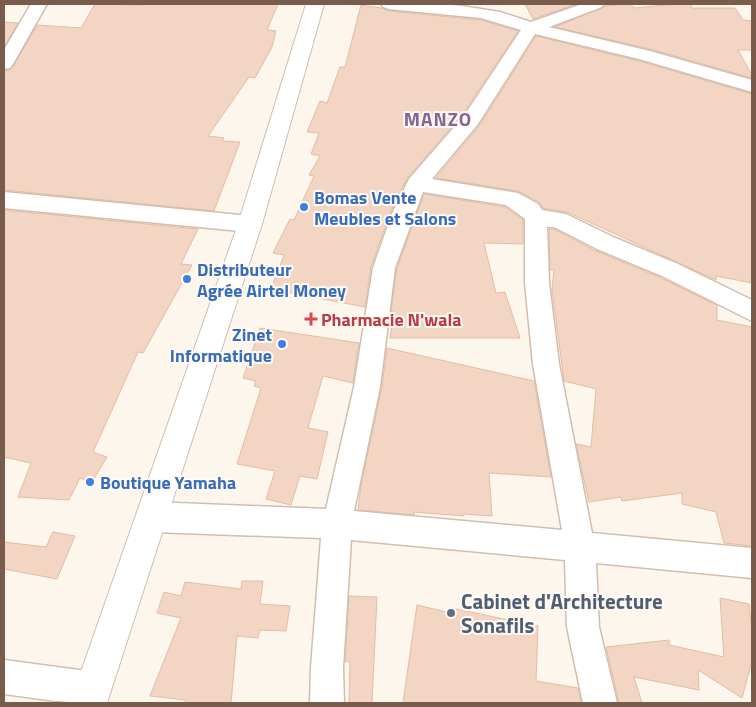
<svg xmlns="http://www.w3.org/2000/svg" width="756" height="707" font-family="'Titillium Web',sans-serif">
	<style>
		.building { fill: #f3d5c3; stroke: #e6bba3 }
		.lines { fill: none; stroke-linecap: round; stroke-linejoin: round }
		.minor-casing { stroke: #d1beb0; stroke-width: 3 }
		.tertiary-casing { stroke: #d1beb0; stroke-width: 2 }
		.minor { fill: #fff; fill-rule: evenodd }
		.tertiary { fill: #fff; fill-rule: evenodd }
		.shop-dot { fill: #3f7fe0; stroke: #fffaf3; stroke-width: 2 }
		.health-dot { fill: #e0444e; stroke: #fffaf3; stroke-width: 2 }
		.service-dot { fill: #5c6f8a; stroke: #fffaf3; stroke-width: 2 }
		.labels { text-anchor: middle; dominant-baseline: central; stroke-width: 4; stroke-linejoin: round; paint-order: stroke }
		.shop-label { font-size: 18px; font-weight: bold; fill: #366cbe; stroke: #fffaf3; text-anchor: start }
		.health-label { font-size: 18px; font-weight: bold; fill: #be3a42; stroke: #fffaf3; text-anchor: start }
		.far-district-label { font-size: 19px; font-weight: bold; letter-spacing: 1px; fill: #846695; stroke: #fffaf3 }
		.near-service-label { font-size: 21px; font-weight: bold; fill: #4e5e75; stroke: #fffaf3; text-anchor: start }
	</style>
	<rect width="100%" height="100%" fill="#fdf6ec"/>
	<g class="building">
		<polygon points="95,4 144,5 145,4 278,4 267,30 276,31 272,47 255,78 249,77 208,136 224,138 222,141 240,142 214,211 4,190 4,71 10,70 14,65 37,25 81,28"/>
		<polygon points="525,4 577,4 533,19"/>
		<polygon points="625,4 630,4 635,8 675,4 690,4 692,8 735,8 743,20 752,21 752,50 738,50 752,75 752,78 650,49 555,27 605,6"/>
		<polygon points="361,5 381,8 389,11 481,20 518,31 462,115 407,178 390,213 371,267 365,307 271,289 284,255 273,253 290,219 294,220 314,176 309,175 320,156 311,154 319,133 307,132 320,101 327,103 340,67 345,67"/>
		<polygon points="4,22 18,23 4,47"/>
		<polygon points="536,36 639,61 752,94 752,283 716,276 716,280 567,212 543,208 539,202 518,191 436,178 480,125"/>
		<polygon points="424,194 505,207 523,220 523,244 484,243 496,293 505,292 520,338 390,338 394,312 391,312 397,268"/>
		<polygon points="4,210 198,229 181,264 192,265 143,353 138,352 93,452 107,457 92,482 80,478 69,500 18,497 31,463 4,457"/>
		<polygon points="549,229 554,229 596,251 661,278 717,305 717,320 752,327 752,546 724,543 716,512 682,504 682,493 622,501 621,497 589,502 576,444 591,447 596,389 564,381 552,289 554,270 550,270"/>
		<polygon points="260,328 359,343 353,383 323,376 308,428 328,432 317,479 300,476 291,505 266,499 275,471 237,464 261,388 254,386 256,381 243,378"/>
		<polygon points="387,348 534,381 551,477 489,473 492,516 464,514 464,516 414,512 414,515 358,510 361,485 382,387"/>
		<polygon points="53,532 75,536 57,579 4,569 4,542 46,547"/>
		<polygon points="242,581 263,581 260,604 290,606 286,631 260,630 258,638 237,636 231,703 185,703 186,700 150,696 181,618 157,613 164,592 181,596 185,582 241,589"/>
		<polygon points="349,596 377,597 372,703 349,703 350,662 345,661"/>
		<polygon points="720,598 749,604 752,631 752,661 742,698 698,670 699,690 634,677 642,703 619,703 606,647 669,640 669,645 724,657"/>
		<polygon points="417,605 455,614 456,609 538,626 536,681 578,688 581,703 403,703"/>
	</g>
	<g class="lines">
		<defs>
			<g id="minor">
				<polygon points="31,4 47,4 13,64 10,68 4,69 4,50"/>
				<path d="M 381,4 L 443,4 L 462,6 L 500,12 L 531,22 L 582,4 L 604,4 L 602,7 L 549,27 L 650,51 L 752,80 L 752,92 L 639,59 L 535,34 L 478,124 L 432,179 L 518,193 L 538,204 L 542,210 L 566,214 L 613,237 L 678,264 L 752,300 L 752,321 L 662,276 L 597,249 L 554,227 L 547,227 L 549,283 L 559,364 L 592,533 L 752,548 L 752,578 L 596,563 L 599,627 L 617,703 L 583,703 L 567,627 L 565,560 L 351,540 L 343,668 L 344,703 L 310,703 L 311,668 L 321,538 L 152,532 L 142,527 L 137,517 L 142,507 L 152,502 L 326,509 L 354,387 L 373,268 L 392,214 L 409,179 L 464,116 L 521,30 L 481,18 L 389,9 L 383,7 ZM 423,192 L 506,205 L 525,219 L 525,283 L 533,364 L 562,530 L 354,511 L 380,387 L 395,268 Z"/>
				<polygon points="4,192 250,216 258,218 261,224 258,230 250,232 4,208"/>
				<path d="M 4,660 L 94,672 L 106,677 L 111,689 L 106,701 C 85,707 28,697 4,694 Z"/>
			</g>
			<polygon id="tertiary" points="306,4 324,4 262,224 107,703 70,703 238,224"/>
		</defs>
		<use href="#minor" class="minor-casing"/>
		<use href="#tertiary" class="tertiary-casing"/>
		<use href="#minor" class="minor"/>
		<use href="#tertiary" class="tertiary"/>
	</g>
	<g class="shop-dot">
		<circle cx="304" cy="207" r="5"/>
		<circle cx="187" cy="279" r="5"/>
		<circle cx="282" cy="344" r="5"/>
		<circle cx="90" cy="482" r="5"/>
	</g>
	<path class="health-dot" d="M308.5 311.5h5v5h5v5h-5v5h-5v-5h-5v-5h5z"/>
	<circle class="service-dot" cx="451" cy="613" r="5"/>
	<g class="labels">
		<g class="shop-label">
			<text x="314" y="197">Bomas Vente<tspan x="314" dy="21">Meubles et Salons</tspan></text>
			<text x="197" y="269">Distributeur<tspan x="197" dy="21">Agrée Airtel Money</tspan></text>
			<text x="272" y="334" text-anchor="end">Zinet<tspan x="272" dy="21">Informatique</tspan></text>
			<text x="100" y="482">Boutique Yamaha</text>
		</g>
		<g class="health-label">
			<text x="321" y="319">Pharmacie N'wala</text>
		</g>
		<g class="far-district-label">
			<text x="438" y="118">MANZO</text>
		</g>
		<g class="near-service-label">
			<text x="461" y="601">Cabinet d'Architecture<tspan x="461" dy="24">Sonafils</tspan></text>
		</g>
	</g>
	<rect width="756" height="707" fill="none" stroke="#7a5c4d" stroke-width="10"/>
</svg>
